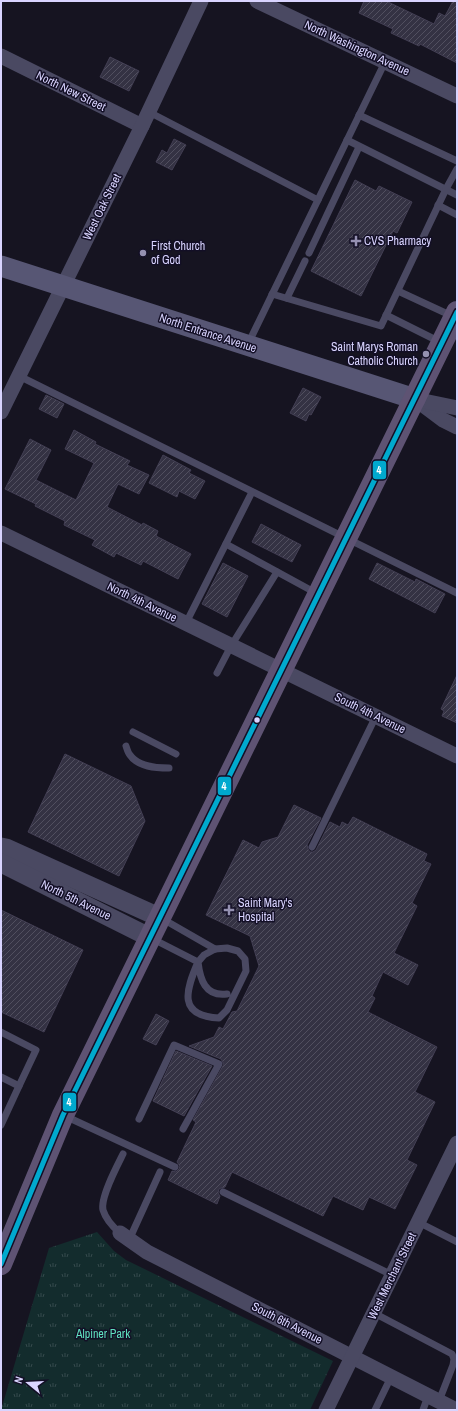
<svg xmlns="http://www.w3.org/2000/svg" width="458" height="1411" font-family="'Archivo Narrow',sans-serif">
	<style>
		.park { fill: url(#park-tufts) }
		.building { fill: url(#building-hatch); stroke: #433f54 }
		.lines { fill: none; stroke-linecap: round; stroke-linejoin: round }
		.service { stroke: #4a4962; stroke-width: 7 }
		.minor { stroke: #4a4962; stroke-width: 15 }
		.tertiary { stroke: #4a4962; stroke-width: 19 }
		.secondary { stroke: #575674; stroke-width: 21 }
		.primary { stroke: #5e5373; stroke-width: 22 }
		.bus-1-casing { stroke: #130f26; stroke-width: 8 }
		.bus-1 { stroke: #00a9ce; stroke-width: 5 }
		.poi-dot { fill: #9591b1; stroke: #130f26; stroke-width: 1.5 }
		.bus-dot { fill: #d9d4ff; stroke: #130f26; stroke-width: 1.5 }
		.labels { text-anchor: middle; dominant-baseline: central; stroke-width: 3; stroke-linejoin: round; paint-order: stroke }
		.street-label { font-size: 12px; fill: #d9d4ff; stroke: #130f26 }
		.poi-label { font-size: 12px; fill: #d9d4ff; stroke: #130f26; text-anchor: start }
		.park-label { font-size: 12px; fill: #5fe0c0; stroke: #130f26 }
		.line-badge { stroke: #130f26; stroke-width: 1.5 }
		.badge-label { font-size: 11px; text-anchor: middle; font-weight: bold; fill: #fff }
	</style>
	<defs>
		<pattern id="park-tufts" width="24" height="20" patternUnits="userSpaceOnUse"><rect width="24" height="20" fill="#132c2d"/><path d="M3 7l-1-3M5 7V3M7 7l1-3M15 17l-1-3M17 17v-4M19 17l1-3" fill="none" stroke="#354a4c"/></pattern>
		<pattern id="building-hatch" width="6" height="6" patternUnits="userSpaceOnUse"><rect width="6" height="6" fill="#343243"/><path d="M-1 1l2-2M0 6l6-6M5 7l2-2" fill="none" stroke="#514f5f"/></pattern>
	</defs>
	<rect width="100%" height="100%" fill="#161421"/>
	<polygon class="park" points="97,1232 114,1251 126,1260 333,1361 310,1410 1,1410 49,1248"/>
	<g class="building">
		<polygon points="364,1 386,1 434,24 439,13 445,16 453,1 457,1 457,63 420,44 419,46 391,33 393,29 359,13"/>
		<polygon points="110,57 139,71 129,91 100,77"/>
		<polygon points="174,139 186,145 172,170 156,162 162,150 167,153"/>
		<polygon points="355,180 376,191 379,186 412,202 397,233 393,231 361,296 311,271"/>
		<polygon points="303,388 321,397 311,415 309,414 306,421 290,413"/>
		<polygon points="46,395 64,404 57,418 39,409"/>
		<polygon points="74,430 96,442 95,444 130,461 127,465 149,475 139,494 118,484 107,507 142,525 143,523 158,531 156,536 191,554 178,579 143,561 141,565 116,553 114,557 92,545 95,540 64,525 65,521 35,506 36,504 5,489 30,439 51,450 36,480 76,500 94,463 65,449"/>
		<polygon points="163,455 191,470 189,473 205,481 195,499 179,491 177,497 149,483"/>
		<polygon points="261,524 301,545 292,562 252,542"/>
		<polygon points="223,563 248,576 227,617 202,604"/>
		<polygon points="377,563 415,582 416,579 445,594 435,613 369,579"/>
		<polygon points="457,675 457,723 442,716 444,711 441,709"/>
		<polygon points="65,754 131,786 145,821 119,876 28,832"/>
		<polygon points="294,805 321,818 307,845 308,849 310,852 313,852 316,850 330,822 340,827 342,822 348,825 353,817 427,854 424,861 431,864 412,903 417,906 394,953 418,965 408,985 383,972 372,996 375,998 368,1012 437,1047 415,1092 435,1102 407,1160 417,1165 395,1209 369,1197 363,1210 333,1196 323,1216 232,1172 225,1187 221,1188 219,1189 218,1193 220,1196 217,1204 168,1180 172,1171 176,1172 179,1169 180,1166 177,1162 196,1122 193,1120 224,1064 221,1059 189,1046 214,1037 219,1027 223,1029 232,1012 237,1011 259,966 250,936 206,915 243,840 259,848 262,842 278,837"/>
		<polygon points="1,910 83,950 44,1032 1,1012"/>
		<polygon points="156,1014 169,1021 156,1045 143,1039"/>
		<polygon points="176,1051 212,1066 184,1116 153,1101"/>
	</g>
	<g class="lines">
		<g class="service">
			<polyline points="149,112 318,200"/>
			<polyline points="359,115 457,161"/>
			<polyline points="347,140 457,195"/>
			<polyline points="438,205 457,215"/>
			<polyline points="309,253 359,147"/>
			<polyline points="398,291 452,316"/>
			<polyline points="272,294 381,326 446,189 457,169"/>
			<polyline points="287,298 305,261"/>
			<polyline points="386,315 440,342"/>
			<polyline points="248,344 385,62"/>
			<polyline points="19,376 457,593"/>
			<polyline points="226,544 316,593"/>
			<polyline points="186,623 252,492"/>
			<polyline points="217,673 231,646 277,572"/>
			<polyline points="133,732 176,754"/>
			<path d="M 126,746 C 127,749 128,753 130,755 C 138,767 156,768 169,768"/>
			<polyline points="312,847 376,716"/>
			<polyline points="161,918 215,949"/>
			<path d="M 151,938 L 198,962 C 186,990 177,1016 219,1018 L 227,1010 L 246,971 L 245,959 L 238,951 L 227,948 L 215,949 L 204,955 L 198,962 C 200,979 205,997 227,994"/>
			<polyline points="1,1032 36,1050 19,1086"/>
			<polyline points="1,1077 19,1086 1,1125"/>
			<polyline points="65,1116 175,1167"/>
			<polyline points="139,1119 174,1045 219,1064 183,1129"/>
			<polyline points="223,1192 392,1275"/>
			<polyline points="418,1222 457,1242"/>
			<path d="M 120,1233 C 113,1227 106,1220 103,1210 C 100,1198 117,1166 123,1154"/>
			<polyline points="129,1240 160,1172"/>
			<polyline points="374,1313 452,1354 454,1359 453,1365 439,1401"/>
			<polyline points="375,1410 391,1377"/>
			<polyline points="423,1410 428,1396"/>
		</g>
		<g class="minor">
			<polyline points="257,1 457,96"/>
			<polyline points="1,56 142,126"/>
			<polyline points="415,399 443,420 457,427"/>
			<polyline points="419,400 457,408"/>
			<polyline points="1,412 142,126 201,1"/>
			<polyline points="1,533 457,756"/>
			<polyline points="120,1233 147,1252 456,1410"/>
			<polyline points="326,1410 457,1143"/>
		</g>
		<g class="tertiary">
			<polyline points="1,847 6,848 161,918"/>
			<polyline points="1,863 151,938"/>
		</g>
		<polyline class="secondary" points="1,266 415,399"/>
		<polyline class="primary" points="1,1264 63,1115 457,312"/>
		<defs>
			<polyline id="bus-1" points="1,1264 63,1115 457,312"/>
		</defs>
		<use href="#bus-1" class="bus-1-casing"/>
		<use href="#bus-1" class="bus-1"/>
	</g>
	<g class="poi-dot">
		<path d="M354 235h4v4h4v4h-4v4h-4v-4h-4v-4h4z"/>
		<circle cx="143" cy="253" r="4"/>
		<circle cx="426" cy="354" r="4"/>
		<path d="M227 904h4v4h4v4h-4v4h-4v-4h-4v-4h4z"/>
	</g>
	<circle class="bus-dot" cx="257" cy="720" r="3.5"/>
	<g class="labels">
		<g class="street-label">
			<text transform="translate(357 48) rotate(25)">North Washington Avenue</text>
			<text transform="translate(71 91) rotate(26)">North New Street</text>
			<text transform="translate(102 207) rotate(-64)">West Oak Street</text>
			<text transform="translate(208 333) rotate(18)">North Entrance Avenue</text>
			<text transform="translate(142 602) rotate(26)">North 4th Avenue</text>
			<text transform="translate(370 713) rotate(26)">South 4th Avenue</text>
			<text transform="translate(76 900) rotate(26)">North 5th Avenue</text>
			<text transform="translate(392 1276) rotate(-64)">West Merchant Street</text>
			<text transform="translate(287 1323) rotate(27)">South 6th Avenue</text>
		</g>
		<g class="poi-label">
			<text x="364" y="241">CVS Pharmacy</text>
			<text x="151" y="246">First Church<tspan x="151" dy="14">of God</tspan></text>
			<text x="418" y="347" text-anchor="end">Saint Marys Roman<tspan x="418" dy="14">Catholic Church</tspan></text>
			<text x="238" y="903">Saint Mary's<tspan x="238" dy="14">Hospital</tspan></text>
		</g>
		<g class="park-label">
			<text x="103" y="1334">Alpiner Park</text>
		</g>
	</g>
	<g class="line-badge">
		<rect x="372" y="460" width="15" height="20" rx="4" fill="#00a9ce"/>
		<rect x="217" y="776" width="15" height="20" rx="4" fill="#00a9ce"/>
		<rect x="62" y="1092" width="15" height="20" rx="4" fill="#00a9ce"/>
	</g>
	<g class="badge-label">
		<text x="379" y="474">4</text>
		<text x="224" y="790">4</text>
		<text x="69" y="1106">4</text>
	</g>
	<rect width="458" height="1411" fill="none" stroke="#d9d4ff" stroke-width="4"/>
	<g transform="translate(28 1383) rotate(288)" stroke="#130f26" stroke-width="3" paint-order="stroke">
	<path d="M0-3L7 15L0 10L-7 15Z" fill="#d9d4ff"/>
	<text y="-6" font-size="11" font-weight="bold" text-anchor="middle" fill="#d9d4ff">N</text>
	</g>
</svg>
